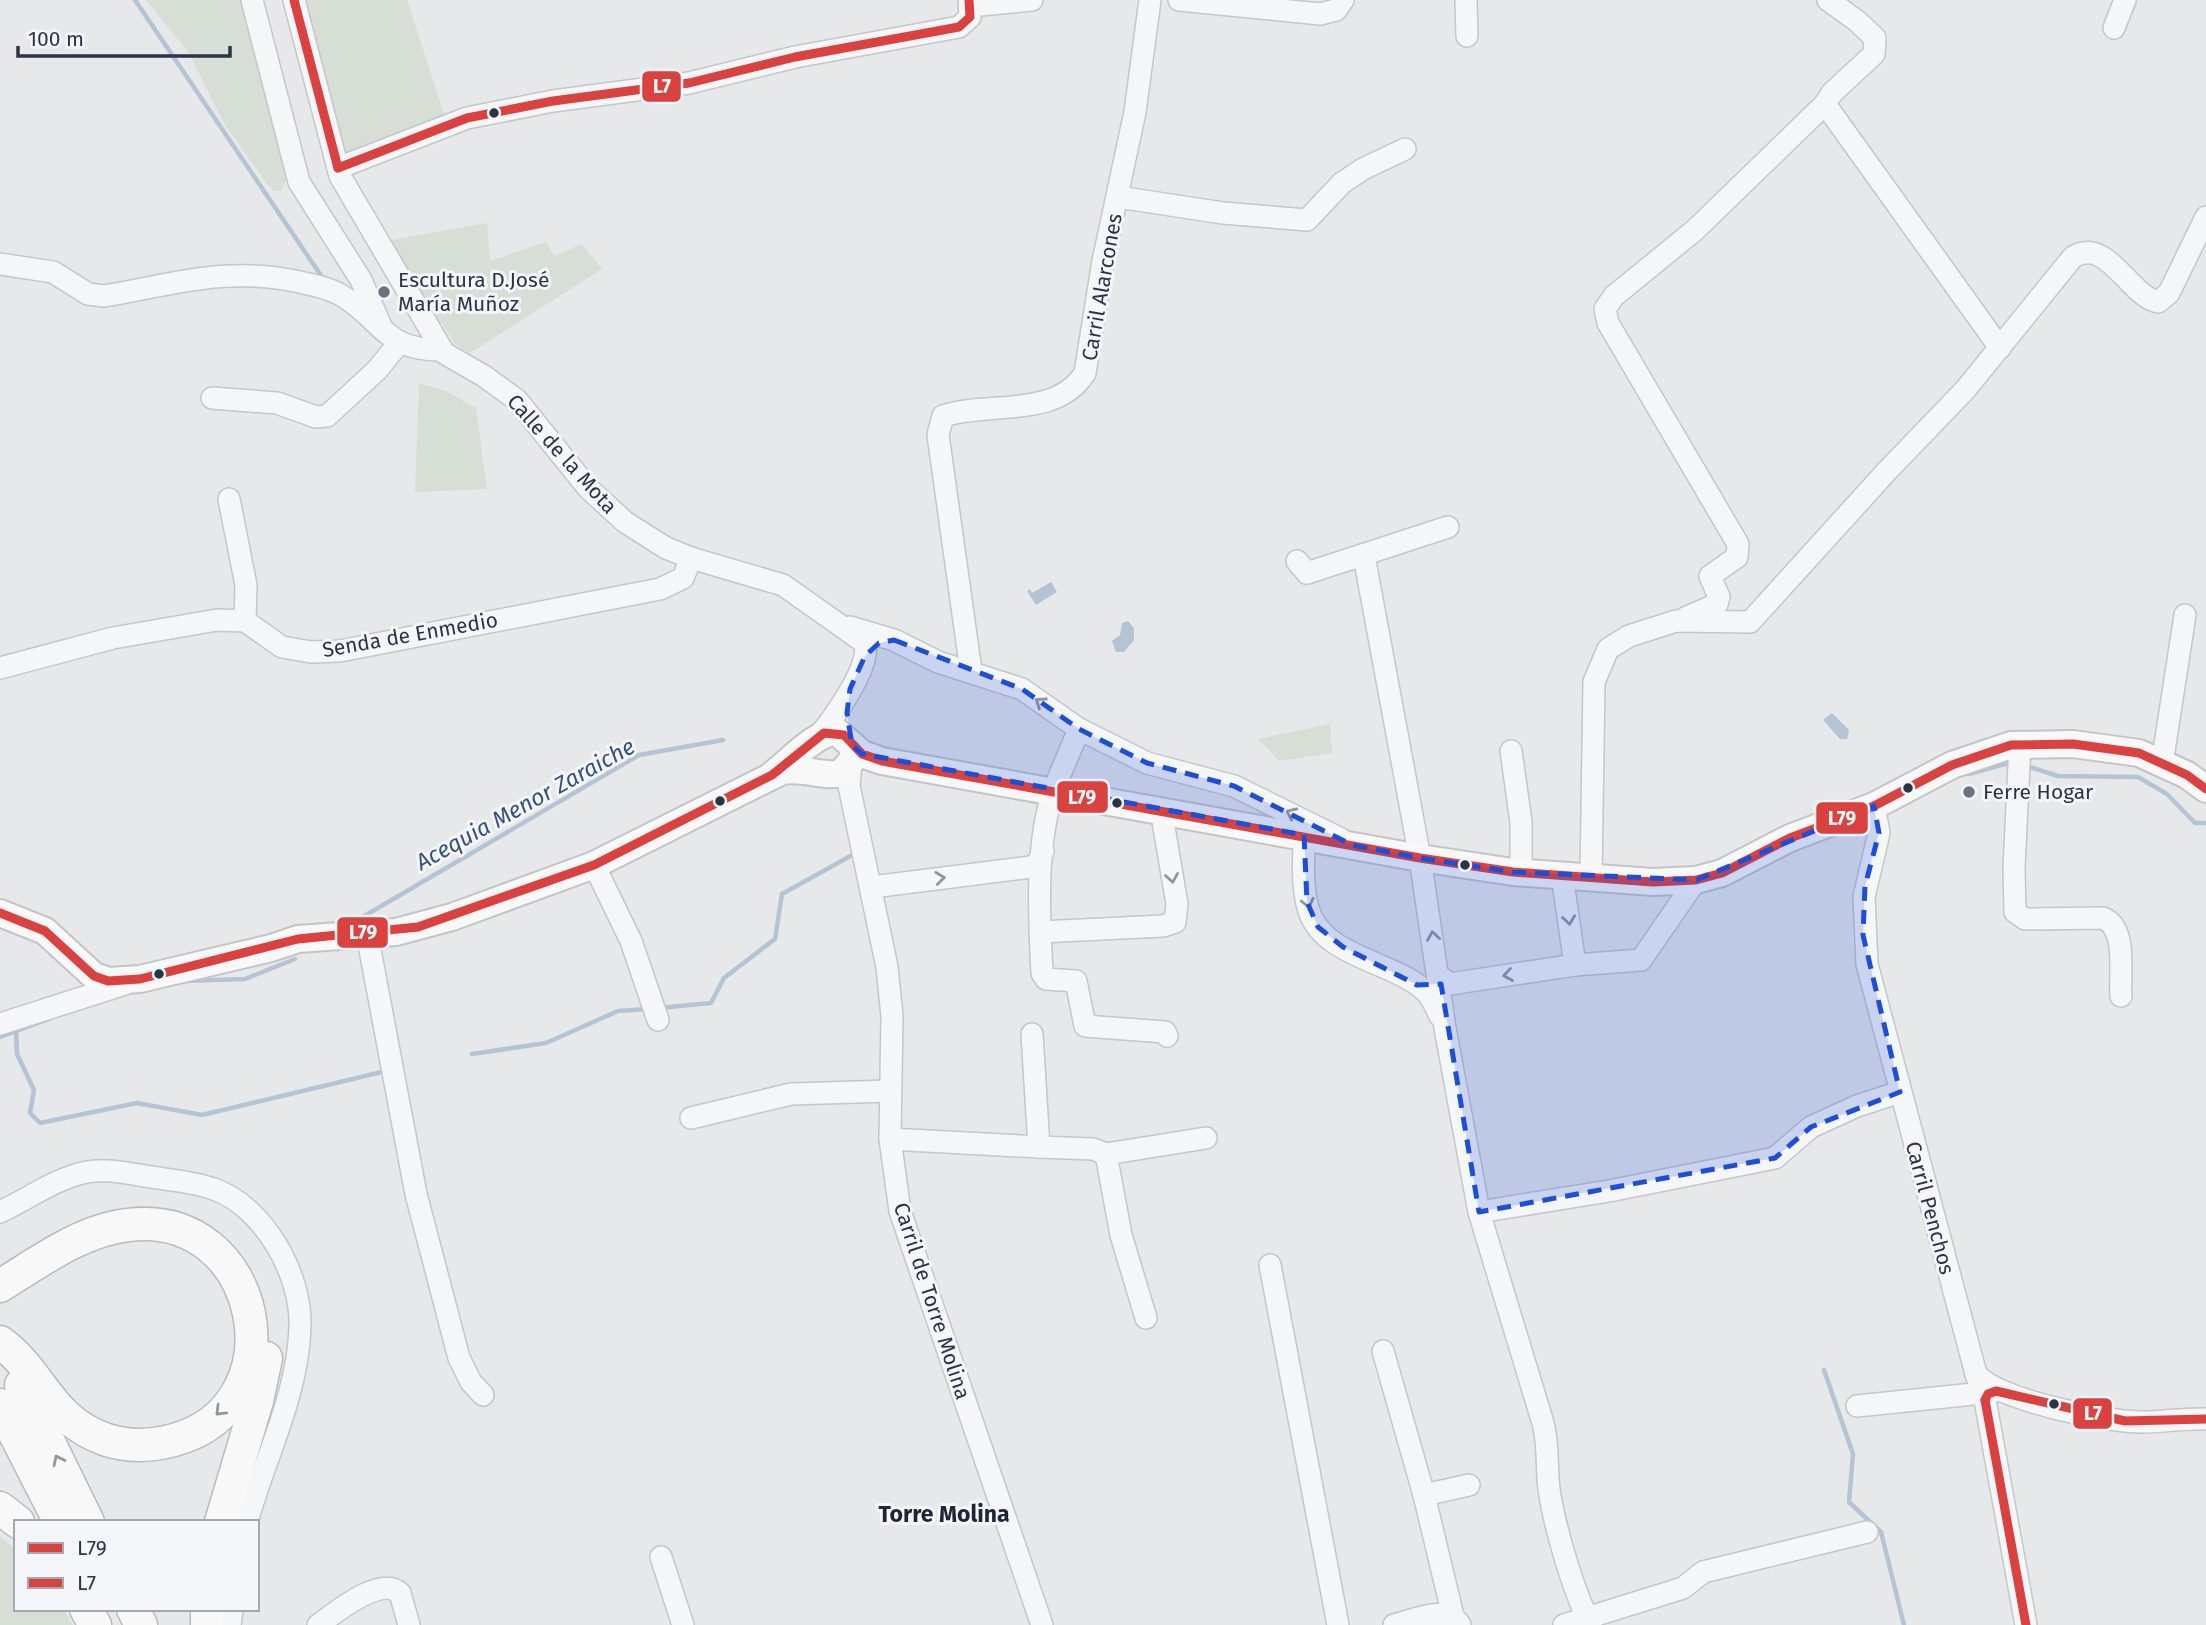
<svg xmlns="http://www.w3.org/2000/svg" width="2206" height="1625" font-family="'Fira Sans',sans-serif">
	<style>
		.green { fill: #d6ded6 }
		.water { fill: #b4c4d5 }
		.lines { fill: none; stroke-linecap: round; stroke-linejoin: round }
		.stream { stroke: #b4c4d5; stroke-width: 4.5 }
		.minor-casing { stroke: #c4c6c8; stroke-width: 24 }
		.major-casing { stroke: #c2c5c8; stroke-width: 30 }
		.highway-casing { stroke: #b8bbbf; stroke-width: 35 }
		.minor { stroke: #f5f6f7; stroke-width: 21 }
		.major { stroke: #f8f8f8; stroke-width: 26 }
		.highway { stroke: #f8f8f8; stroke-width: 32 }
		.bus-1-casing { stroke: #f4f6f9; stroke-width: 14 }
		.bus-2-casing { stroke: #f4f6f9; stroke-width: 14 }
		.bus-1 { stroke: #da4240; stroke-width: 9 }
		.bus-2 { stroke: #da4240; stroke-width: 9 }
		.oneway { stroke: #90959e }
		.oneway2 { stroke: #92969e }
		.marked { fill: #1d4ed8; fill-opacity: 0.2; stroke: #1d4ed8; stroke-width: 5; stroke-dasharray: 14 9; stroke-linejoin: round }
		.bus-dot { fill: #2b3445; stroke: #f4f6f9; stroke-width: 2.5 }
		.poi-dot { fill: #6c737f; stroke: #f4f6f9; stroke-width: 2.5 }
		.labels { text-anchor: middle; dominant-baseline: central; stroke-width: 6; stroke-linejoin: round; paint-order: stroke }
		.poi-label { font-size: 21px; fill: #2b3445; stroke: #f4f6f9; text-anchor: start }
		.street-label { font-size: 21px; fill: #2b3445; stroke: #f4f6f9 }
		.water-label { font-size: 23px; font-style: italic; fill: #34527a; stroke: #f4f6f9 }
		.neighbourhood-label { font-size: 23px; font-weight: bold; fill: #1d2536; stroke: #f4f6f9 }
		.line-badge { stroke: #f4f6f9; stroke-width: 2.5 }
		.badge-label { font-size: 19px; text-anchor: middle; font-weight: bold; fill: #fff }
	</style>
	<rect width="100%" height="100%" fill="#e6e8ea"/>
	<g class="green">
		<polygon points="146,0 245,0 287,179 281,191 274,191 267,184 223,122 189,53"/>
		<polygon points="298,0 407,0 445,117 346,155 340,148"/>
		<polygon points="487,223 490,261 546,242 555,256 581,244 602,269 470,353 455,344 442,323 435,326 385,241"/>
		<polygon points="419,383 446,391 476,408 487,489 415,492"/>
		<polygon points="1330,724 1332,753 1279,761 1258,739"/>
		<polygon points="0,1537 16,1550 16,1609 64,1609 73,1625 0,1625"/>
	</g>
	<g class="water">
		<polygon points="1051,582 1057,592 1036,605 1027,591 1030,589 1032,593"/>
		<polygon points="1128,621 1134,628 1134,640 1124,652 1116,652 1112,641 1120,635 1122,623"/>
		<polygon points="1832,713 1849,730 1847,739 1840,739 1823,720"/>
	</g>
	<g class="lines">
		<g class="stream">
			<polyline points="135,0 324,280"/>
			<polyline points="2027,766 2058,776 2138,777 2167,794 2195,823 2206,823"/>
			<polyline points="1969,774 2012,762"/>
			<polyline points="354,922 639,755 723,740"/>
			<polyline points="185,981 245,979 295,959"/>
			<polyline points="659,1008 711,1003 724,978 775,939 782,894 854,854"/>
			<polyline points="16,1031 17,1054 34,1090 30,1113 40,1123 137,1103 202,1115 386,1071"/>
			<polyline points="0,1037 49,1019"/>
			<polyline points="472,1054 546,1043 618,1011 647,1009"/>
			<polyline points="1824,1370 1853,1454 1849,1502 1881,1532 1904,1625"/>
		</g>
		<defs>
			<g id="minor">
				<polyline points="252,0 299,182 361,280 381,326"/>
				<path d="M 294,0 L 340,176 L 444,353 L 484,376 L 517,400 L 588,488 L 625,522 L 666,548 L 691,558 L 783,585 L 865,643 C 871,667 833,719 818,737"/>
				<polyline points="1179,0 1320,14 1336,10 1343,0"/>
				<polyline points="1466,0 1467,36"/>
				<polyline points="1828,0 1857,21 1875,38 1874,54 1832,93 1825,104 2000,348"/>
				<polyline points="970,6 1032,0"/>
				<polyline points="2114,28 2125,0"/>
				<polyline points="338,168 467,118 553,101 689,83 795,57 959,27 970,17 969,0"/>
				<polyline points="1118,197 1223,213 1307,220 1342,183 1363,169 1405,149"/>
				<path d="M 0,264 L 53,272 L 88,294 L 104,296 C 175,284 226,266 300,282 C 314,285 329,288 341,295 C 383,320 383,350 441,350"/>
				<polyline points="212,398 277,403 316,417 327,416 377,370 399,343"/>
				<polyline points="229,499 246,585 245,621"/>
				<path d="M 1364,556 L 1420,858 L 1445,1028 L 1479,1212 L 1543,1423 C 1549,1445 1546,1466 1549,1489 C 1554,1525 1574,1594 1591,1625"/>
				<polyline points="1297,561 1307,573 1448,527"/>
				<polyline points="1685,618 1717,604 1719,597 1710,576 1737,557 1738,544 1608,323 1605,309 1614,296 1695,230 1825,104"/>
				<polyline points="850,627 894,640 938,662 1022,689 1079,729 1147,763 1234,786 1341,839"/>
				<polyline points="0,668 113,638 217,620 245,621 282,647 311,652 340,651 660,589 683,578 691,558"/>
				<path d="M 971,671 L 938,435 L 943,416 C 989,401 1056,419 1085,373 L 1103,261 L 1135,112 L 1150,0"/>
				<path d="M 1079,729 C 1071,749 1062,769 1054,789 C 1035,844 1039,916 1042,973 L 1046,979 L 1076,981 L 1085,1026 L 1165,1032 L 1167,1036"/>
				<path d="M 2020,744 L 2014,868 L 2015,912 L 2025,919 L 2103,918 C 2128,928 2119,973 2121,996"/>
				<polyline points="1511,751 1521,822 1521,872"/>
				<polyline points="851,764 849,786 887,967 892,1016 890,1139 900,1211 1042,1625"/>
				<polyline points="2162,764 2185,615"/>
				<path d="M 1874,806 L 1879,833 L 1864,897 L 1867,964 L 1976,1374 C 1997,1400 2106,1422 2141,1422 C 2163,1422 2184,1418 2206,1419"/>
				<path d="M 1304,835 C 1304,860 1301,887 1309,911 C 1324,958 1398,962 1427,993 C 1433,1000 1436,1008 1440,1016"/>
				<polyline points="594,865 631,941 658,1020"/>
				<polyline points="1562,875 1575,965"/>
				<path d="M 1591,877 L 1594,682 L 1608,649 L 1629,636 L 1676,621 L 1750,622 L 1887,471 L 1965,390 L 2073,257 C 2107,236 2129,296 2158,302 L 2169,293 L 2206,217"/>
				<polyline points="872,887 1031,867 1038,863 1043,851"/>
				<polyline points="1040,932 1163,926 1175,922 1177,904 1161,810"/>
				<polyline points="367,934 416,1194 459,1358 471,1382 483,1395"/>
				<polyline points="1439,976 1450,984 1575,965 1641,960 1696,880"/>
				<polyline points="0,1024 125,984"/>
				<polyline points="1032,1034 1039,1147 1093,1149 1106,1154"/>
				<polyline points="691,1118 791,1094 889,1091"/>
				<polyline points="890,1139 1039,1147"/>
				<path d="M 0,1212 C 28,1199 56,1178 87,1172 C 108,1168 130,1174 151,1177 C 172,1180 194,1182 214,1189 C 264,1207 302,1275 300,1327 C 298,1395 265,1457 247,1522"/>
				<polyline points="1479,1212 1609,1191 1775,1158 1811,1127 1857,1106 1900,1092"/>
				<polyline points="1270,1265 1338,1625"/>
				<polyline points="1146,1318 1121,1235 1106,1154 1206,1138"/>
				<polyline points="1383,1351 1424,1495"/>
				<polyline points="1976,1374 1985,1400 2026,1625"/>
				<polyline points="1857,1406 1993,1392"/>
				<polyline points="661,1557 683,1625"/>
				<polyline points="1453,1616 1424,1495 1469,1485"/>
				<polyline points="230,1625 232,1609"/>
				<path d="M 318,1625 C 335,1613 380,1575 400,1593 L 409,1625"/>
				<path d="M 1394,1625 C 1414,1620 1447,1604 1460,1625"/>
				<polyline points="1564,1625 1683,1588 1703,1572 1867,1532"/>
			</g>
			<g id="major">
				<path d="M 772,775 C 788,763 818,730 837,732 L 862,754 L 882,761 L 1420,858 L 1513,872 L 1653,882 L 1696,880 L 1722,873 L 1790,838 L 1874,806 L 1952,765 L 2011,745 L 2073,744 L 2139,753 L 2187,775 L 2206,789"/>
				<path d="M 0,913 L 45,931 L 94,976 L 108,981 L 140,979 L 271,948 L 298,939 L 396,932 L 452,917 L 594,865 L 782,771 C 804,767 825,778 841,773 L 854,758 L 852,745"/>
			</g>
			<g id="highway">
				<path d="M 0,1286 C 39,1262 82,1230 128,1225 C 262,1208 301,1405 174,1440 C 152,1446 129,1447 107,1440 C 48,1420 43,1373 0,1342"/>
				<polyline points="21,1385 88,1522"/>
				<polyline points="0,1405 60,1522"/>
				<polyline points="0,1508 18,1522"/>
				<polyline points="221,1522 257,1401 266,1358"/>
				<polyline points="86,1609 95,1625"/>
				<polyline points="133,1609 141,1625"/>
				<polyline points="207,1625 207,1609"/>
			</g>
		</defs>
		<use href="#minor" class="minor-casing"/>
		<use href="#major" class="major-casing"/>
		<use href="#highway" class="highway-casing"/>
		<use href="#minor" class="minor"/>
		<use href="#major" class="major"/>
		<use href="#highway" class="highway"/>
		<defs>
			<polyline id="bus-1" points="0,913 45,931 94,976 108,981 140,979 298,939 418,927 594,865 772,775 824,733 844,735 862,754 882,761 1420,858 1513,872 1653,882 1696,880 1722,873 1790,838 1874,806 1952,765 2011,745 2073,744 2139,753 2187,775 2206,789"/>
			<g id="bus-2">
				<polyline points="294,0 338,168"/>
				<polyline points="338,168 467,118 553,101 689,83 795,57 959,27 970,17 969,0"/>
				<polyline points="1985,1400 1988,1394 1996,1391 2125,1421 2206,1419"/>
				<polyline points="1985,1400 2026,1625"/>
			</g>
		</defs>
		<use href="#bus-1" class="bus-1-casing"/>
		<use href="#bus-2" class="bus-2-casing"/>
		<use href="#bus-1" class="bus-1"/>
		<use href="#bus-2" class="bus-2"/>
	</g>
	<defs><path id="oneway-chevron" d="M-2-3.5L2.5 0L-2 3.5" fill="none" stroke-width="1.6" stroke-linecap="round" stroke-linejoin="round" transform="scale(1.75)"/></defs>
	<g class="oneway">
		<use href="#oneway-chevron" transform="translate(1040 702) rotate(-145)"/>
		<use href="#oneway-chevron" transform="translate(1291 813) rotate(-155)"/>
		<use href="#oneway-chevron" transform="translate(940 878) rotate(-7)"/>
		<use href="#oneway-chevron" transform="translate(1172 878) rotate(81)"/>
		<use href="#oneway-chevron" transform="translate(1308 903) rotate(77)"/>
		<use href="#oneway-chevron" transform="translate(1569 920) rotate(82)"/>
		<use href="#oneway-chevron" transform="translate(1433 936) rotate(-99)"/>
		<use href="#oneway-chevron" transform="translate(1508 975) rotate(171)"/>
	</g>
	<g class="oneway2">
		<use href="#oneway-chevron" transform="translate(220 1411) rotate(135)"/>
		<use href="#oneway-chevron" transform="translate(58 1460) rotate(-116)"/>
	</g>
	<path class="marked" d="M 894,640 L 1022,689 L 1079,729 L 1147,763 L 1234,786 L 1352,845 L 1420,858 L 1513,872 L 1696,880 L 1874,806 L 1879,833 L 1865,886 L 1863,935 L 1900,1092 L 1811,1127 L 1775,1158 L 1479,1212 L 1441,984 L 1417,985 L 1343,947 L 1318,927 L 1307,902 L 1304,835 L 862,754 L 852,745 L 847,713 L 850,689 L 865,656 L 879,643 Z"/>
	<g class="bus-dot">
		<circle cx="494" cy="113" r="6"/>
		<circle cx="1908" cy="788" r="6"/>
		<circle cx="720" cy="801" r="6"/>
		<circle cx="1117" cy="803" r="6"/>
		<circle cx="1465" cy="865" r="6"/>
		<circle cx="159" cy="974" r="6"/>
		<circle cx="2054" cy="1404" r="6"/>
	</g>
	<g class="poi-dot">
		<circle cx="384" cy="292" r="7"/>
		<circle cx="1969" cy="792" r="7"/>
	</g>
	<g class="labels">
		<g class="poi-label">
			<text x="398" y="280">Escultura D.José<tspan x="398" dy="24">María Muñoz</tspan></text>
			<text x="1983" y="792">Ferre Hogar</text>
		</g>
		<g class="street-label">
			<text transform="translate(1102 287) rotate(-80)">Carril Alarcones</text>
			<text transform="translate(562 454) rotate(48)">Calle de la Mota</text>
			<text transform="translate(410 635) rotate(-10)">Senda de Enmedio</text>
			<text transform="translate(1930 1208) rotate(75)">Carril Penchos</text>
			<text transform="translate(932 1301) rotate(72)">Carril de Torre Molina</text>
		</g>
		<g class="water-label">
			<text transform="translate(525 804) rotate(-29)">Acequia Menor Zaraiche</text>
		</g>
		<g class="neighbourhood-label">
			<text x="944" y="1514">Torre Molina</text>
		</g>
	</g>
	<g class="line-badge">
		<rect x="641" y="70" width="41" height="33" rx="7" fill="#da4240"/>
		<rect x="1056" y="780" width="53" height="34" rx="7" fill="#da4240"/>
		<rect x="1815" y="801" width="54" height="34" rx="7" fill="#da4240"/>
		<rect x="336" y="916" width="53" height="33" rx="7" fill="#da4240"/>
		<rect x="2072" y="1397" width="41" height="33" rx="7" fill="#da4240"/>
	</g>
	<g class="badge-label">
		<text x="662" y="93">L7</text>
		<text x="1082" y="804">L79</text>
		<text x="1842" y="825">L79</text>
		<text x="363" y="939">L79</text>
		<text x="2093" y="1420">L7</text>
	</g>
	<rect x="14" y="1520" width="245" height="91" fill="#f4f6f9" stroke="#a4a8b1" stroke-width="2"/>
	<rect x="28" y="1543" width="35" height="10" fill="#da4240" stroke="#a4a8b1" stroke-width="2"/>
	<text x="77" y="1555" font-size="21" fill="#2b3445">L79</text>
	<rect x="28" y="1578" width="35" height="10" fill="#da4240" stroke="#a4a8b1" stroke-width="2"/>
	<text x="77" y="1590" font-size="21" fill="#2b3445">L7</text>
	<path d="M18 46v10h212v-10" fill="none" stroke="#2b3445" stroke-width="3.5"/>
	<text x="28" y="46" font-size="21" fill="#2b3445" stroke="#f4f6f9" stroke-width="5" paint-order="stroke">100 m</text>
</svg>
